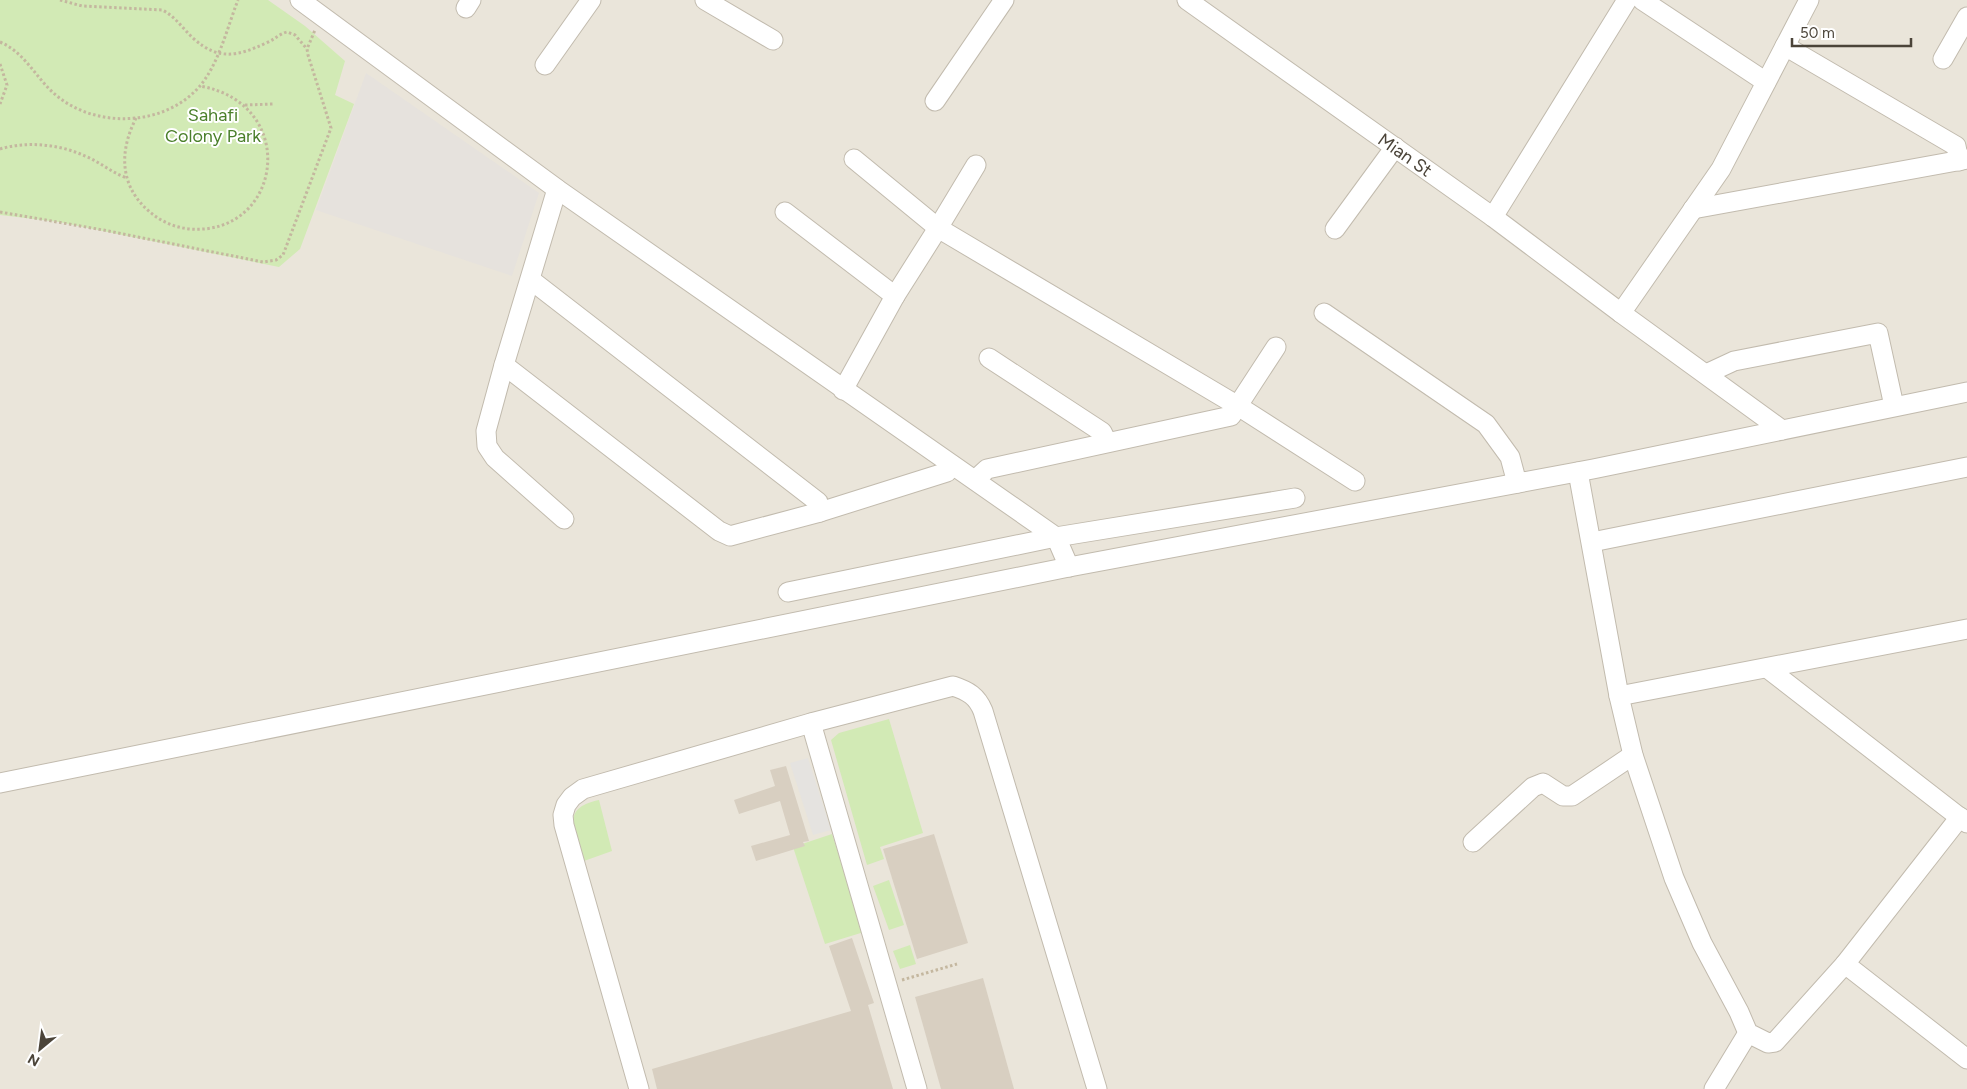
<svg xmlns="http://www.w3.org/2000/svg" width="1967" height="1089" font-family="Figtree,sans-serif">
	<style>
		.residential { fill: #eae5da }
		.industrial { fill: #e6e2dd }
		.green { fill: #d2eab5 }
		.parking { fill: #e5e3e0 }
		.building { fill: #d8cfc1 }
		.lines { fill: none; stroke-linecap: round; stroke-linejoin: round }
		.minor-casing { stroke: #c2bbae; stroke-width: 21 }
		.path { stroke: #c4b79f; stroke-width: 3; stroke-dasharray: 2.5 2.5; stroke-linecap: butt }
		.minor { stroke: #fff; stroke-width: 19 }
		.labels { text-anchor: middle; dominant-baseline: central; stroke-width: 4; stroke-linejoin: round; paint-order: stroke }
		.park-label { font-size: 18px; fill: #4a7f2a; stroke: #fff }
		.street-label { font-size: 18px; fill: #4b4439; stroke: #fff }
	</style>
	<rect width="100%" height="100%" fill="#f6f3ec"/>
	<rect class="residential" x="0" y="0" width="1967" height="1089"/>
	<polygon class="industrial" points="366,73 539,193 512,276 316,210"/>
	<g class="green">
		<polygon points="0,0 268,0 305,26 345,61 335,95 354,104 300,249 279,267 59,222 0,215"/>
		<polygon points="889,719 923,833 880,847 884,859 867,865 831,740 839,733"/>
		<path d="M 599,800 L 612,851 L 584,861 C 575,832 559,808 599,800 Z"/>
		<polygon points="832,834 864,932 825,944 793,847"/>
		<polygon points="889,880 904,925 889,930 873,886"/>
		<polygon points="910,945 916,964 900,969 893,951"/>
	</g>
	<polygon class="parking" points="808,758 831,830 813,835 790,763"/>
	<g class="building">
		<polygon points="786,766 809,841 803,842 805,846 756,861 751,846 790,835 780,801 739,814 734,800 775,786 770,770"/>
		<polygon points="934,834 968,943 917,959 883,849"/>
		<polygon points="852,938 874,1003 868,1005 893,1089 657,1089 652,1069 851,1011 829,946"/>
		<polygon points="983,978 1014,1089 941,1089 915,997"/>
	</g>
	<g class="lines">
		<defs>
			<g id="minor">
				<polyline points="300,0 557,189 1056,537 1069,567"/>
				<polyline points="705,0 773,40"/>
				<polyline points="1187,0 1493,217 1621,313"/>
				<polyline points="1642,0 1766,82"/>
				<polyline points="466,8 471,0"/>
				<polyline points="1785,46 1956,146 1959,161"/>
				<polyline points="1943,59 1967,17"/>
				<polyline points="545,65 591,0"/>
				<polyline points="935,101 1004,0"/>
				<polyline points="976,165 938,228 1238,406 1355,481"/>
				<polyline points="557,189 504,365 486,431 487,446 495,458 564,519"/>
				<polyline points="1693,209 1967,159"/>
				<polyline points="785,212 895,296"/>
				<polyline points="1493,217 1627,0"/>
				<polyline points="1335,229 1395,147"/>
				<polyline points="531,280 818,502 820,512"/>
				<polyline points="1324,313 1486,424 1510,457 1517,483"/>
				<polyline points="989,358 1102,432 1107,442"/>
				<polyline points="504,365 719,531 730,536 820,512 947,472 952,465"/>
				<polyline points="1706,374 1734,361 1878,333 1894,406"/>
				<polyline points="843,390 895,296 938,228 854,159"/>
				<polyline points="1782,430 1621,313 1721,169 1809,0"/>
				<polyline points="1578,472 1619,696 1633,755 1674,878 1702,943 1739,1012 1748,1033 1768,1043 1775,1042 1845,964 1967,1059"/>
				<polyline points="975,480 987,469 1231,416 1276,347"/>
				<polyline points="1592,542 1967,467"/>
				<polyline points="788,592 1056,537 1295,498"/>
				<polyline points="1767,668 1967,823"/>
				<polyline points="1619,696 1967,629"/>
				<polyline points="811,723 917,1089"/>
				<polyline points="0,783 1069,567 1593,469 1967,392"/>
				<polyline points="1473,842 1533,787 1543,783 1563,796 1572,796 1633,755"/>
				<polyline points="1845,964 1960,817"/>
				<path d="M 639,1089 L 564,825 L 563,815 L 566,805 L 572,797 L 583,789 L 811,723 L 953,686 C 968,691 977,696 983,711 L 1097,1089"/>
				<polyline points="1714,1089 1748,1033"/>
			</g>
		</defs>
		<use href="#minor" class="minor-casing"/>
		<g class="path">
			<path d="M 60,0 L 82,6 L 162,10 C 175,16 183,29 194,39 C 219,61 238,56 266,43 C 274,40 279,34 287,32 L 295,35 L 307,49"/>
			<path d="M 0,42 C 26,53 36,79 57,96 C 97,129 165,126 199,87 C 219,64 227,28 238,0"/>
			<polyline points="0,64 7,85 0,104"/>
			<polyline points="245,105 273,104"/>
			<path d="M 136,118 C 123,144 119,172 136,197 C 149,215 168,227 190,229 C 282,236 301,104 200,86"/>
			<path d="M 0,149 C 27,141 59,144 85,156 C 100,162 112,173 127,178"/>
			<polyline points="0,212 103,230 263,262 276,260 283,255 331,128 308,55 307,49 315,30"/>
			<polyline points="902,980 957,964"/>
		</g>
		<use href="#minor" class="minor"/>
	</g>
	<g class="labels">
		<g class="park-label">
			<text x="213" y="115">Sahafi<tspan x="213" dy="21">Colony Park</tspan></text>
		</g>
		<g class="street-label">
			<text transform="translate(1405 155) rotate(35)">Mian St</text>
		</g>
	</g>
	<g transform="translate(40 1049) rotate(209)" stroke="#ffffff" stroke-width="4" paint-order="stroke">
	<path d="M0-4L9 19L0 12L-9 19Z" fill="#4b4439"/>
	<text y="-8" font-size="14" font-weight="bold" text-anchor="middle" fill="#4b4439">N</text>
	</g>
	<path d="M1792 38v8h119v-8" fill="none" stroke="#4b4439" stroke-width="2.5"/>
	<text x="1800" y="38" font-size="15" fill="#4b4439" stroke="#ffffff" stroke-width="4" paint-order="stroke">50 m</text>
</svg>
